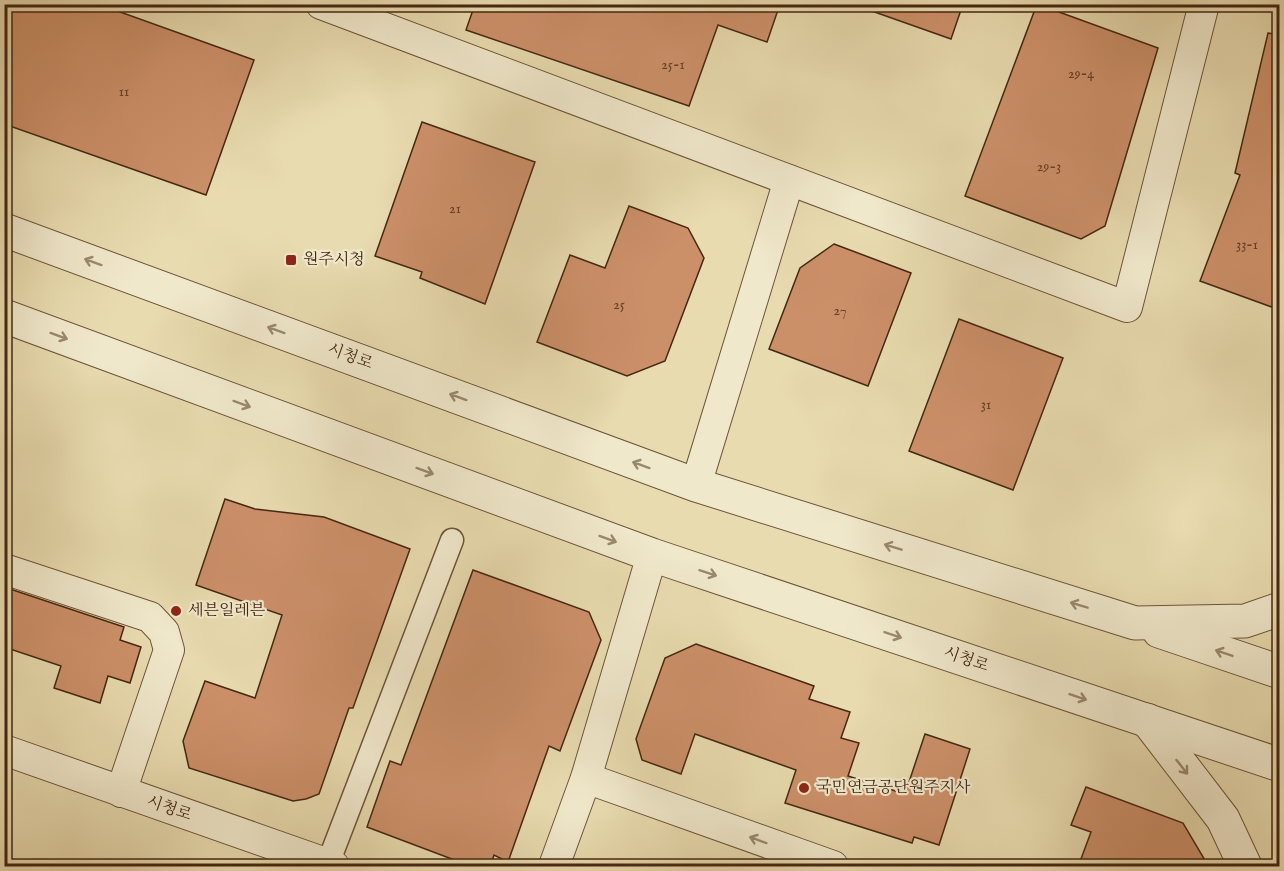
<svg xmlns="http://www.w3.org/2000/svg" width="1284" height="871" font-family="'IM FELL English','Noto Serif KR',serif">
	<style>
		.building { fill: #cc9069; stroke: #452712; stroke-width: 1.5 }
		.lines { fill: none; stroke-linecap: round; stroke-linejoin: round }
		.pedestrian-casing { stroke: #6e5439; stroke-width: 25 }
		.minor-casing { stroke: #6e5439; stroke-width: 32 }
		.tertiary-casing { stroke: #6e5439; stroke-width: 35 }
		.pedestrian { stroke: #f0e8cb; stroke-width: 22 }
		.minor { stroke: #f0e8cb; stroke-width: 30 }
		.tertiary { stroke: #f0e8cb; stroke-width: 33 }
		.oneway { stroke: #9a886e }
		.poi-dot { fill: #8f2418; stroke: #f0e8cb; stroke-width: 2 }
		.labels { text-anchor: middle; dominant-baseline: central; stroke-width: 4.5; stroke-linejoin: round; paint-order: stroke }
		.number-label { font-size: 14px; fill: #674128 }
		.poi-label { font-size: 16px; fill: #452712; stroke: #f0e8cb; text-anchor: start }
		.street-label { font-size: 16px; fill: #452712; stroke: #f0e8cb }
	</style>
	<rect width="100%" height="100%" fill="#e8dbaf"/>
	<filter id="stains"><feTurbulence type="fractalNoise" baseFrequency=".00333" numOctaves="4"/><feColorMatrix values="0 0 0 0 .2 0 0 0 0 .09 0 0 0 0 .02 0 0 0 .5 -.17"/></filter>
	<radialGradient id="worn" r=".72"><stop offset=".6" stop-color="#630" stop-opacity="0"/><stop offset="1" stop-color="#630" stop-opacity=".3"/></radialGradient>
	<g class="building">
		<polygon points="4,4 98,4 254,60 206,195 4,124"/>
		<polygon points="475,4 780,4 767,42 718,25 689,106 466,30"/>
		<polygon points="867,4 963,4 951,39 866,9"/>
		<polygon points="1037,4 1158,48 1105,226 1081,239 965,196"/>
		<polygon points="1268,33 1280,35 1280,310 1200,281 1240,175 1235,173"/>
		<polygon points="422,122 535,162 485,304 420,278 422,272 375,256"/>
		<polygon points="629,206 688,228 704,258 665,361 627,376 537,342 570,255 605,268"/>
		<polygon points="834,244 911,273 868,386 769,349 800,268"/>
		<polygon points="959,319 1063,358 1013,490 909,451"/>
		<polygon points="225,499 255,509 324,517 410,549 353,708 349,708 319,794 306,799 293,801 189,768 183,741 205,681 255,698 282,615 196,585"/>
		<polygon points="473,570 589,612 601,640 560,751 549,746 508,862 494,855 490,867 473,867 367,827 390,761 401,765"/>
		<polygon points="4,587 124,627 120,640 141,647 130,683 108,676 100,703 54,688 61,666 4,647"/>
		<polygon points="696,644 814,686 809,699 850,712 841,738 859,743 848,776 905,794 925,734 970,749 939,845 914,837 912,843 785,803 796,770 695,734 681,774 642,760 636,739 665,658"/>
		<polygon points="1086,787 1183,823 1209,867 1078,867 1091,832 1071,825"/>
	</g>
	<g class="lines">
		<defs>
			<polyline id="pedestrian" points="327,866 452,540"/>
			<g id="minor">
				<polyline points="321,4 1127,307 1204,4"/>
				<polyline points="696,485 789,180"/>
				<polyline points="4,569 150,617 164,632 169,650 121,792"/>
				<polyline points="4,750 334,866"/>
				<polyline points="586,778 833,866"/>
				<polyline points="554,866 586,778 652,555"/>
			</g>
			<g id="tertiary">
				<polyline points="4,230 696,485 1135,623 1245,621 1280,609"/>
				<polyline points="4,316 652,555 1280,765"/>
				<polyline points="1159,631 1280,672"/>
				<polyline points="1147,720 1223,819 1245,866"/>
			</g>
		</defs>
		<use href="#pedestrian" class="pedestrian-casing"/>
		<use href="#minor" class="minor-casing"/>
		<use href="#tertiary" class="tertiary-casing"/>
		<use href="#pedestrian" class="pedestrian"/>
		<use href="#minor" class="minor"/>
		<use href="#tertiary" class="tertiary"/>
	</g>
	<defs><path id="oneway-shaft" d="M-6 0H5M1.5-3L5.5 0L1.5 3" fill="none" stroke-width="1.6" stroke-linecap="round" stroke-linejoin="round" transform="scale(1.5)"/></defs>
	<g class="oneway">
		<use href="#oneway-shaft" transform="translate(93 262) rotate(-160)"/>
		<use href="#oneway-shaft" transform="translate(276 330) rotate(-160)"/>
		<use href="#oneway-shaft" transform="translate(59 336) rotate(20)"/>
		<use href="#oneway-shaft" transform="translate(458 397) rotate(-160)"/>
		<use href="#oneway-shaft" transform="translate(242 404) rotate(20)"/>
		<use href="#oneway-shaft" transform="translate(641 465) rotate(-160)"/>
		<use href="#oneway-shaft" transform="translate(425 471) rotate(20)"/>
		<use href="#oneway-shaft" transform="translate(608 539) rotate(20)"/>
		<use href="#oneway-shaft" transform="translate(893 547) rotate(-163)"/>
		<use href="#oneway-shaft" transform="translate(708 573) rotate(18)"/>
		<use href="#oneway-shaft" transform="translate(1079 605) rotate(-163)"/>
		<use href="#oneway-shaft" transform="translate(893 635) rotate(19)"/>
		<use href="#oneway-shaft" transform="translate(1224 653) rotate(-161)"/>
		<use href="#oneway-shaft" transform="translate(1078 697) rotate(19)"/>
		<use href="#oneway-shaft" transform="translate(1182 767) rotate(52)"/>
		<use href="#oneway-shaft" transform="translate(758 840) rotate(-160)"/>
	</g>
	<g class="poi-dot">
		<rect x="285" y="254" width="12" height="12" rx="3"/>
		<circle cx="176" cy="611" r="6"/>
		<circle cx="804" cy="788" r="6"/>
	</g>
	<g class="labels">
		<g class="number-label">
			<text x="673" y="65">25-1</text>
			<text x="1081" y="74">29-4</text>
			<text x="124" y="92">11</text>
			<text x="1049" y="167">29-3</text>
			<text x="455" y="209">21</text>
			<text x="1247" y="245">33-1</text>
			<text x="619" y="305">25</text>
			<text x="840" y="311">27</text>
			<text x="986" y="405">31</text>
		</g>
		<g class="poi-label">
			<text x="303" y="260">원주시청</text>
			<text x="188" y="611">세븐일레븐</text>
			<text x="816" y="788">국민연금공단원주지사</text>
		</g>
		<g class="street-label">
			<text transform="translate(350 357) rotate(20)">시청로</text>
			<text transform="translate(966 660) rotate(19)">시청로</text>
			<text transform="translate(169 809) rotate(19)">시청로</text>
		</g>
	</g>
	<rect width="1284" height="871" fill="none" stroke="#e8dbaf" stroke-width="24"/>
	<rect x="6" y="6" width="1272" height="859" fill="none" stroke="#452712" stroke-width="3"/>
	<rect x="12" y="12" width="1260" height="847" fill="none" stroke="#452712" stroke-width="1.5"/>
	<rect width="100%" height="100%" filter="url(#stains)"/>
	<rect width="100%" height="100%" fill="url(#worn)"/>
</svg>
